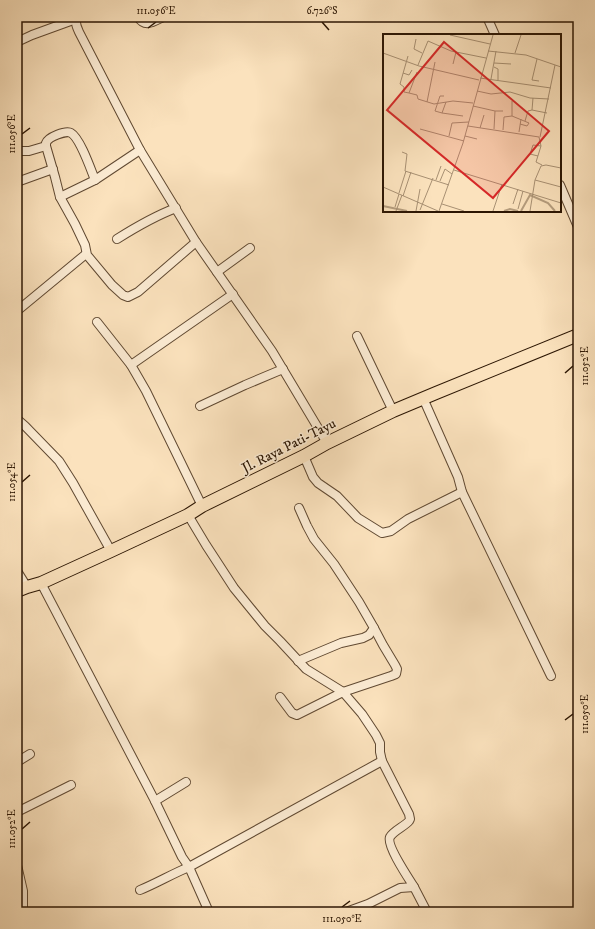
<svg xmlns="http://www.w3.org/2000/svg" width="595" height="929" font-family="'IM FELL DW Pica',serif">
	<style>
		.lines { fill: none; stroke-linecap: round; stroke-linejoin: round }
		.minor-casing { stroke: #604932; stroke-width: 10 }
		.primary-casing { stroke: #2c1603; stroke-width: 14 }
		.minor { stroke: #fcecd4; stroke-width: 8 }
		.primary { stroke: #fbe2bd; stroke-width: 12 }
		.ticks { fill: none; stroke: #2c1603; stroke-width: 1.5 }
		.labels { text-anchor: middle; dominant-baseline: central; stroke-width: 3; stroke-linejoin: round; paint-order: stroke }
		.street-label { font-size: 14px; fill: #2c1603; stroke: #fcecd4 }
		.inset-river { fill: none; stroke: #b59d7e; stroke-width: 2 }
		.inset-road { fill: none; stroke: #a89073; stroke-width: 1 }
		.view { fill: #d62828; fill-opacity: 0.15; stroke: #d62828; stroke-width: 2 }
		.inset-edge { fill: none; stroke: #2c1603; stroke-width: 2 }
		.neatline { fill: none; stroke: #2c1603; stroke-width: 1.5 }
		.ticks-label { font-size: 10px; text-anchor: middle; fill: #2c1603 }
	</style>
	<rect width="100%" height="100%" fill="#fbe2bd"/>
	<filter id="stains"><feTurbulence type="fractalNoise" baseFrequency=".005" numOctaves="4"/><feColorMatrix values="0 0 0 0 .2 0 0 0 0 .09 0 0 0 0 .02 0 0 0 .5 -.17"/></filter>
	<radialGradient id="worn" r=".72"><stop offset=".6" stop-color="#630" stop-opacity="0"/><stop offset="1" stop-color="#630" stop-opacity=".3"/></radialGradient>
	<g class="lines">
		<defs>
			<g id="minor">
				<path d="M 76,17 C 75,22 77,28 79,32 L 140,150 L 196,242 L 272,351 L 327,443"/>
				<path d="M 138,17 C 145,28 153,22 163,17"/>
				<polyline points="487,17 495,35"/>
				<polyline points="17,42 32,35 76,19"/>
				<polyline points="17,151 29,151 46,146"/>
				<path d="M 95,180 C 91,170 80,138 71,133 C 66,130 48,137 46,143 C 46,144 46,145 46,146 L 55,177 L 60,197 L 75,224 L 85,245 L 87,255 L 112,285 L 123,295 L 128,297 L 138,292 L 196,242"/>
				<polyline points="17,182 53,169"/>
				<polyline points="560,185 578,227"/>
				<polyline points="60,197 95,180 140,150"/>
				<path d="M 117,239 C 136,227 155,216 176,208"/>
				<polyline points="217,272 250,248"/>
				<polyline points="17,311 86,254"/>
				<polyline points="97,322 131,365 233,294"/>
				<polyline points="357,336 393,411"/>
				<polyline points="131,365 146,391 202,506"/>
				<polyline points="423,398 458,477 462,492 551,676"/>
				<polyline points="200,406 245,385 283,369"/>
				<polyline points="17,419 25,426 59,461 73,483 111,551"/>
				<polyline points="304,456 313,477 318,483 337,496 358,518 382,533 391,531 408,519 462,492"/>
				<path d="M 188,515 L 206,545 L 234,588 L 265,626 L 280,641 L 306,669 L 343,692 L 362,714 L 376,735 L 380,743 L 380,752 L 382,761 L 409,814 L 410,819 L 409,821 C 405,826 393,831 390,837 C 386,845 409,879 414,887 L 400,888 L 368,904 L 346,912"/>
				<polyline points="17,571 27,587"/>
				<polyline points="41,583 155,801 182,857 189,867 209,912"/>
				<polyline points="298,661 341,643 363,638 369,635 374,628 359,602 334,564 314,539 307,526 299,508"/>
				<polyline points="280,697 292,713 297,715 343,692 391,676 396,674 397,669 395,665 383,645 374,628"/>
				<polyline points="17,762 30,754"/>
				<polyline points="155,801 186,782"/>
				<polyline points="17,812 71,785"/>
				<polyline points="17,865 23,891 23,912"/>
				<polyline points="414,887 427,912"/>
				<path d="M 140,890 C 157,883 172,874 189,867 L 382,761"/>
			</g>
			<polyline id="primary" points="17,591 27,587 41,583 111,551 188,515 202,506 304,456 327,443 393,411 436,393 578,335"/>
		</defs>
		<use href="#minor" class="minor-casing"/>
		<use href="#primary" class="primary-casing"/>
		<use href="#minor" class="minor"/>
		<use href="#primary" class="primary"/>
	</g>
	<path class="ticks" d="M 322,22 L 329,30M 148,28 L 156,22M 22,134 L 30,128M 565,373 L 573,366M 22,482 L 30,475M 565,720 L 573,714M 22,829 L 30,822M 342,907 L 350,901"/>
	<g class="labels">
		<g class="street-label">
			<text transform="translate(289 446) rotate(-27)">Jl. Raya Pati-Tayu</text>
		</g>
	</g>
	<g transform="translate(383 34)">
		<rect width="178" height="178" fill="#fbe2bd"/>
		<path class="inset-river" d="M 0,172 L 24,177M 121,177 L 127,175 L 135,177M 138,177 L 147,161 L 165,169 L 172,177"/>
		<path class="inset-road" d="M 67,1 L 107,10M 33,5 L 31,15 L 39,19M 105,17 L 143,21 L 178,33M 0,19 L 36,32 L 96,46M 132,19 L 138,1M 25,22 L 17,50 L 21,53 L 21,58 L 26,59M 154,25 L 149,46 L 156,47M 111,29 L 128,30M 70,30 L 73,18M 35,31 L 45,7 L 68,17 L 103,24M 111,33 L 115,35 L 115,46M 34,38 L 26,59 L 34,61 L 35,65 L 51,70 L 70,67 L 90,69M 20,39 L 26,41 L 29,36M 97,44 L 168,54M 108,45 L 113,17M 94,57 L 108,60 L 127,58 L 147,64 L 166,65M 44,68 L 52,28M 63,68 L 59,79 L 80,82M 90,72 L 112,77M 149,76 L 164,79M 59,79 L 52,77 L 57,62 L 61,62M 129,82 L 129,67M 142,87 L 145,77 L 149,76 L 150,64M 85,92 L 156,103 L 158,112 L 153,128 L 159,131M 97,94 L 101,81M 37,95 L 81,107M 111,95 L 112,77 L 120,77M 120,96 L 121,83 L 129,82 L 146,89 L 144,92 L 137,90M 136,98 L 138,85M 66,102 L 69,89 L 86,88M 82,102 L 94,105M 157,103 L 172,31M 19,118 L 24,120 L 22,137 L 66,151M 155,122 L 147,120 L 150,111 L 158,112M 71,136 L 178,169M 53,146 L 58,132M 152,146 L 178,153M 57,147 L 62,135 L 69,140M 0,153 L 55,177M 16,159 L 23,137M 20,162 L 28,138M 59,170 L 81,177M 130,170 L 135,155M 12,173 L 16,160M 135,175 L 140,157M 37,176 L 50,144M 13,177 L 19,161M 33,177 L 37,155M 56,177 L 80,109 L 110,1M 110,177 L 119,150M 147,177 L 152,146 L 158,132 L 163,131 L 178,134"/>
		<path class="view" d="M 61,8 L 166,97 L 110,164 L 4,76 Z"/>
		<rect width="178" height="178" class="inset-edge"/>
	</g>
	<rect width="595" height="929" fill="none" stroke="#fbe2bd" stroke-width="44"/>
	<rect x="22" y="22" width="551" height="885" class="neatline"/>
	<g class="ticks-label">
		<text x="156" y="14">111.056°E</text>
		<text x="322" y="14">6.726°S</text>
		<text transform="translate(11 134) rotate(-90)" y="4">111.056°E</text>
		<text transform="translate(584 366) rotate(-90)" y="4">111.052°E</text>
		<text transform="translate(11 482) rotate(-90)" y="4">111.054°E</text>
		<text transform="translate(584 714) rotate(-90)" y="4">111.050°E</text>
		<text transform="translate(11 829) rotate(-90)" y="4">111.052°E</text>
		<text x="342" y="922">111.050°E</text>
	</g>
	<rect width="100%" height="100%" filter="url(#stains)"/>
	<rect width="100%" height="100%" fill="url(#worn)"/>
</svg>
